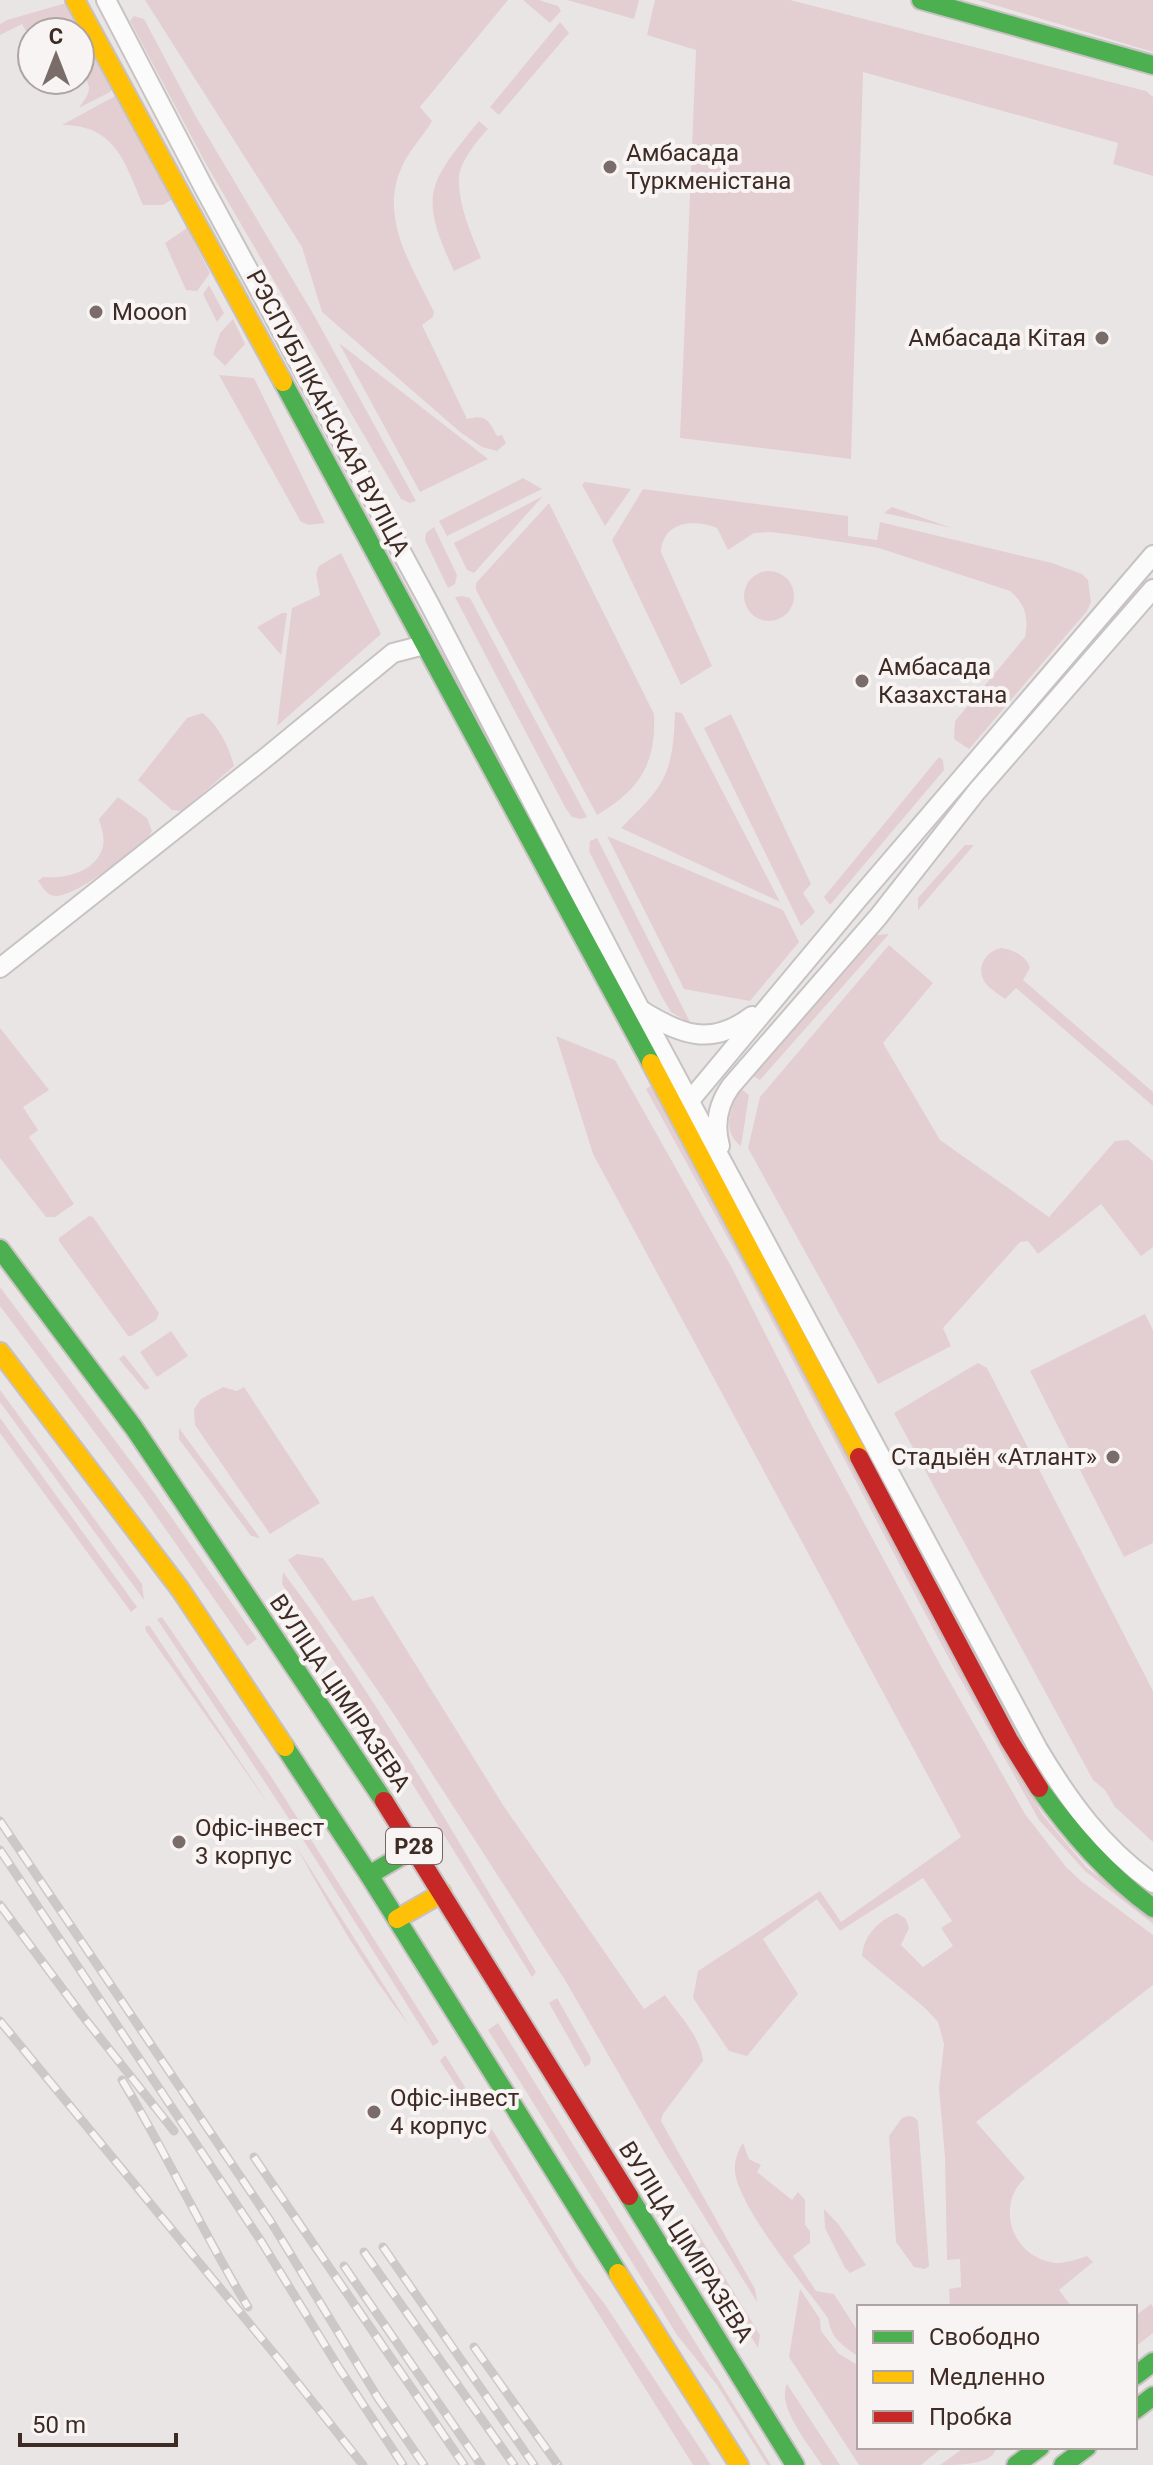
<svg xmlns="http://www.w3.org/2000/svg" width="1153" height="2465" font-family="Roboto,sans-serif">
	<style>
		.green { fill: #e3cfd2 }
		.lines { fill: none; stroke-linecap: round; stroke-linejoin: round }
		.street-casing { stroke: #c7c3c3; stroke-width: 22 }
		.fast-casing { stroke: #c7c2c1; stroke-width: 22 }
		.slow-casing { stroke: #c7c2c1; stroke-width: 22 }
		.jam-casing { stroke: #c7c2c1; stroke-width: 22 }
		.street { stroke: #fcfbfb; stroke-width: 18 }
		.fast { stroke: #4caf50; stroke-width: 18 }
		.slow { stroke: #ffc107; stroke-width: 18 }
		.jam { stroke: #c62828; stroke-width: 18 }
		.rail-casing { stroke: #cbc8c7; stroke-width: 9 }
		.rail { stroke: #f9f4f4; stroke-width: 6; stroke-dasharray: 18; stroke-linecap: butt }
		.poi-dot { fill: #7a6c68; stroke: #f9f4f4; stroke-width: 3 }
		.labels { text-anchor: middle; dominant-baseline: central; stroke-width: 8; stroke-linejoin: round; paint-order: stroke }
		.shield { fill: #f9f4f4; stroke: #756762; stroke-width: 2 }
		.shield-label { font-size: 22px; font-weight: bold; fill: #3d2b24 }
		.poi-label { font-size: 24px; fill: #3d2b24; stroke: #f9f4f4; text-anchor: start }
		.street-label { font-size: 24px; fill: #3d2b24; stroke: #f9f4f4 }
	</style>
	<rect width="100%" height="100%" fill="#eae5e5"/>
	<g class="green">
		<path d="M 145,0 L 508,0 L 420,107 L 432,121 C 423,137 408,151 401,169 C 379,219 413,268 434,312 L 433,317 L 422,325 L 467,419 C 487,414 488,420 497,436 L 502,435 L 506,443 L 497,451 L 482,447 L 460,432 L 322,312 L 302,247 Z"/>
		<polygon points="523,0 539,0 558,6 561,11 550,23"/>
		<polygon points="567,0 639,0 634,19"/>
		<polygon points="655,0 790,0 1146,91 1153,97 1153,176 1113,164 1118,143 863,72 851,459 680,438 696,50 647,35"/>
		<polygon points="978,0 1153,0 1153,52"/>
		<path d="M 66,3 L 115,86 L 110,92 L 79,108 C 96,84 88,89 80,66 C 77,57 80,42 80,32 C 64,32 40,27 28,35 L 22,24 L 0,35 L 0,24 L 7,20 Z"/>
		<polygon points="134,16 144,19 195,115 315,317 416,501 410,503 401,499 206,164 130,21"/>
		<polygon points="560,22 569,33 499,115 490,107"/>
		<path d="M 115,96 L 174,198 L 163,205 L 143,205 C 125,163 116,125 62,125 Z"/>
		<path d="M 479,121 L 488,129 C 477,141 460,161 459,178 C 458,205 471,233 481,258 L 454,271 C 418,194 428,184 479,121 Z"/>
		<polygon points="187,228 210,273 197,291 186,290 165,243"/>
		<polygon points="209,285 224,313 217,322 203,294"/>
		<polygon points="233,319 245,344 225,366 213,354 220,333"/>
		<polygon points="339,343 488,459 420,492"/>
		<polygon points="219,375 254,378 325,523 309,525 301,522"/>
		<polygon points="523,478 542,489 453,533 447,536 439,521"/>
		<polygon points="585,482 631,489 605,526 582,485"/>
		<path d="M 643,489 L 848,516 L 848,536 L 877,540 L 880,522 L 1052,563 L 1082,574 L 1088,580 L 1091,602 L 1087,611 L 969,749 L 954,739 L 955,721 L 1025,637 C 1029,617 1025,604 1010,591 L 879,548 L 802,536 L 771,532 L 754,533 L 728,550 L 717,528 C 694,519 663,521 661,552 L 712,666 L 681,685 L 612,540 Z"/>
		<polygon points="543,496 474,573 467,570 454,543"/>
		<path d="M 549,503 L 654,714 C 656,765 640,789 597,815 L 476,590 L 476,583 Z"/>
		<polygon points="892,507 952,528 884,513"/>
		<polygon points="434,527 457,575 455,584 448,588 425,540 426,533"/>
		<polygon points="341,553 381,634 277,726 292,608 320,595 316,574 319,566"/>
		<circle cx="769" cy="596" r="25"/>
		<polygon points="462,596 470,598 587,817 581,819 572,817 566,809 455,597"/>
		<polygon points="282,613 287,613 281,655 257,627"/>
		<path d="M 675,712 L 682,713 L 780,902 L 621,828 C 665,785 673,775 675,712 Z"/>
		<path d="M 202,713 C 218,724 229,747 234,766 L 182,811 L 172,810 L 138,780 L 187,718 Z"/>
		<polygon points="731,714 811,884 803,893 815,912 801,926 704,728"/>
		<polygon points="939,757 943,760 944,770 830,905 824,897"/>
		<path d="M 118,797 L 147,818 L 152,831 L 147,839 C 131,851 69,904 51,895 C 46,893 41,885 38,881 L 43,877 C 65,879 97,872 103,846 C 105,837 101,827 99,819 Z"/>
		<polygon points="607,836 783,910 799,942 750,1001 684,989"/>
		<polygon points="597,838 691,1024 671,1012 662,997 589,851 590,841"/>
		<polygon points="965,845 974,845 918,910 918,898"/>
		<polygon points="889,934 760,1080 753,1076 877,935"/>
		<polygon points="889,945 933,983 883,1043 940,1140 1049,1217 1115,1141 1128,1140 1153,1161 1153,1247 1141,1256 1101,1204 1038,1254 1028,1241 1020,1242 943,1328 951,1346 878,1384 748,1148 760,1097"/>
		<path d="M 1001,948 C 1012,949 1027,956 1030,968 L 1023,980 L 1153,1092 L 1153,1106 L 1016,988 L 1005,999 C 1000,995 993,991 988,986 C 974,972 983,952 1001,948 Z"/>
		<polygon points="0,1028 49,1090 23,1107 38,1130 29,1137 74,1204 55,1217 46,1217 0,1158"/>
		<path d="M 556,1036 L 615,1060 L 733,1270 L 812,1426 L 942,1668 L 1025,1814 L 1066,1867 L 1082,1882 L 1153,1935 L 1153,1985 L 976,2122 L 1025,2178 C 996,2205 1011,2254 1050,2262 C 1062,2265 1075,2260 1087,2256 L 1093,2262 L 1059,2290 L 1072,2307 L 950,2307 L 949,2289 L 961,2287 L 960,2259 L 947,2260 L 945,2158 L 939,2088 L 944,2044 L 938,2022 L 925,2008 L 862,1956 C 864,1935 878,1921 897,1913 L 906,1919 L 909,1928 L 901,1945 L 923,1967 L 953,1946 L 941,1928 L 952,1921 L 923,1878 L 840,1931 L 817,1899 L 763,1939 L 798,1994 L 747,2056 L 729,2051 L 693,1998 L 698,1971 L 820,1891 L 841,1922 L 961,1837 L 593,1154 Z"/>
		<polygon points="652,1085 1042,1814 1087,1868 1153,1916 1153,1924 1085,1871 1039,1820 946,1653 741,1262 646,1089"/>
		<path d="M 741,1089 L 749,1095 L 741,1146 C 721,1132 730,1107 741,1089 Z"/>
		<polygon points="89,1216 93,1217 159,1313 156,1320 131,1336 128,1336 59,1241 59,1238"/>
		<polygon points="0,1287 150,1487 257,1639 247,1646 143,1497 0,1306"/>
		<polygon points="1145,1314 1153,1330 1153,1543 1124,1557 1030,1371"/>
		<polygon points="171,1331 188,1356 157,1377 140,1352"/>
		<polygon points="124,1355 150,1388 145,1390 119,1359"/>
		<polygon points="978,1363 987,1368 1153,1691 1153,1842 1115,1807 1105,1790 1093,1780 894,1413"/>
		<polygon points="223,1387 237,1391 244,1387 320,1503 270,1534 195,1425 194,1409 201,1399"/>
		<polygon points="0,1390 142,1584 144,1600 0,1402"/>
		<polygon points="0,1418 137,1607 131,1612 0,1433"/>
		<polygon points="179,1428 260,1538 251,1536 179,1439"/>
		<path d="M 297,1554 L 323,1558 L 353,1601 L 373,1596 L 503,1805 L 644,2009 L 665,1995 C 679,2015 701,2037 703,2061 L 663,2114 L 661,2121 L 755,2289 L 757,2302 L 663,2150 L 565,1980 L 393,1713 L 288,1560 Z"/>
		<path d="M 283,1572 C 378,1698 455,1837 536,1972 L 532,1977 L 369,1714 L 282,1584 Z"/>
		<polygon points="162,1617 274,1781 439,2042 433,2046 309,1849 157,1619"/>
		<polygon points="149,1625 270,1806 146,1631 145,1627"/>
		<path d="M 296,1846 L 409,2025 C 365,1969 330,1908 296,1846 Z"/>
		<polygon points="557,1998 591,2058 590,2064 585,2067 549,2003"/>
		<polygon points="498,2023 771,2465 767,2465 717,2385 677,2335 488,2030"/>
		<polygon points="445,2055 465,2087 463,2096 440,2061"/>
		<polygon points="908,2116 914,2117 918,2121 929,2266 925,2269 914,2267 896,2242 889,2136 902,2118"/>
		<polygon points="481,2126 488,2126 493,2131 577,2269 604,2303 711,2465 693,2465"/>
		<path d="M 743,2143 L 749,2159 L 761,2165 L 757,2172 L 792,2200 L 798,2192 L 805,2200 L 805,2225 L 810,2231 L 810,2243 L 793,2256 L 816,2291 L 834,2294 L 859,2333 L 859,2357 C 843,2346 831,2339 828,2318 C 802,2283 748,2219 736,2178 C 733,2166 736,2153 743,2143 Z"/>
		<polygon points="824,2209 839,2225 866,2265 850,2273 845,2268 825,2228"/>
		<polygon points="692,2224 760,2335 758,2348 685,2229"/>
		<polygon points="800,2289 820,2319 821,2331 838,2353 859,2366 859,2447 943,2447 921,2465 859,2465 789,2357"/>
		<polygon points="1151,2304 1153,2307 1153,2333 1135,2347 1135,2316"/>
		<path d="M 787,2384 L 840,2465 L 822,2465 C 810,2446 776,2407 787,2384 Z"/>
		<path d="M 965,2447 L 996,2447 C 995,2465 958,2465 940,2465 Z"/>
	</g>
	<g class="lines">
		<defs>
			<g id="street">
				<path d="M 106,0 L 204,188 L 429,603 L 640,1009 L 1038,1749 C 1069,1801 1103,1848 1153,1883"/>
				<polyline points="0,968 264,759 393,653 424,645"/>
				<path d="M 641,1010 C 681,1035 711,1047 752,1016"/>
				<polyline points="682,1110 858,899 1153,555"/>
				<path d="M 720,1146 C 714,1124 718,1104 731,1086 L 878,917 L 977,791 L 1153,589"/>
			</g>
			<g id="fast">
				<polyline points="921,0 1153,65"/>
				<polyline points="283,382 651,1063"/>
				<polyline points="0,1249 134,1428 384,1801"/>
				<polyline points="285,1747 369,1875 618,2273"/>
				<path d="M 1039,1788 C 1072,1834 1107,1874 1153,1908"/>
				<polyline points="369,1875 415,1848"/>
				<polyline points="629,2196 795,2465"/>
				<polyline points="1135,2376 1153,2362"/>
				<polyline points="1135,2410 1153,2396"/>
				<polyline points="1016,2465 1040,2447"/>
				<polyline points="1063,2465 1087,2447"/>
			</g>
			<g id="slow">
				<polyline points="75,0 283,382"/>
				<polyline points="651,1063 859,1457"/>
				<polyline points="0,1352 180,1589 285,1747"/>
				<polyline points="397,1919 442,1893"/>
				<polyline points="618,2273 739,2465"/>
			</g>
			<g id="jam">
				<polyline points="859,1457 1009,1740 1039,1788"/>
				<polyline points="384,1801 629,2196"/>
			</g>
		</defs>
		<use href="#street" class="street-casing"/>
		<use href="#fast" class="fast-casing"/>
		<use href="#slow" class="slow-casing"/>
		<use href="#jam" class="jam-casing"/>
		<use href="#street" class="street"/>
		<use href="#fast" class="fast"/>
		<use href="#slow" class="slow"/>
		<use href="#jam" class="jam"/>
		<defs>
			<g id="rail">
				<polyline points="0,1821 271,2222 378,2398 424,2465"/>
				<polyline points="0,1850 261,2241 339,2368 403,2465"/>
				<polyline points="0,1905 82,2015 174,2131"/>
				<polyline points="0,2021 281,2362 363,2465"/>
				<path d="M 122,2080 C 167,2154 203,2233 248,2307"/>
				<polyline points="254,2157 464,2465"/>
				<polyline points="383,2247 534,2465"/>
				<polyline points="364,2252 514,2465"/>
				<polyline points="344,2266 481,2465"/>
				<polyline points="474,2347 558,2465"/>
			</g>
		</defs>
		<use href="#rail" class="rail-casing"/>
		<use href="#rail" class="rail"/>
	</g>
	<g class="poi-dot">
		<circle cx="610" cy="167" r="8"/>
		<circle cx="96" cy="312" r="8"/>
		<circle cx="1102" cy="338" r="8"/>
		<circle cx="862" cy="681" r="8"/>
		<circle cx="1113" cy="1457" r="8"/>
		<circle cx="179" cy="1842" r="8"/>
		<circle cx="374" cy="2112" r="8"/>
	</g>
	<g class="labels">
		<rect class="shield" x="386" y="1828" width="56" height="36" rx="6"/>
		<g class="shield-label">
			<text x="414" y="1846">Р28</text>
		</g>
		<g class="poi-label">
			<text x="626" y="153">Амбасада<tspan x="626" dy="28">Туркменістана</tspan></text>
			<text x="112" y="312">Mooon</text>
			<text x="1086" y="338" text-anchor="end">Амбасада Кітая</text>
			<text x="878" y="667">Амбасада<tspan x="878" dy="28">Казахстана</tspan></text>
			<text x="1097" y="1457" text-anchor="end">Стадыён «Атлант»</text>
			<text x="195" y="1828">Офіс-інвест<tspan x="195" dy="28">3 корпус</tspan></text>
			<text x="390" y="2098">Офіс-інвест<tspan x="390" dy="28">4 корпус</tspan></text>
		</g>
		<g class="street-label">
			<text transform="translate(328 413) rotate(62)">РЭСПУБЛІКАНСКАЯ ВУЛІЦА</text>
			<text transform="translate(340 1693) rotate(56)">ВУЛІЦА ЦІМІРАЗЕВА</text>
			<text transform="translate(686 2242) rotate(58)">ВУЛІЦА ЦІМІРАЗЕВА</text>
		</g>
	</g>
	<rect x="857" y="2305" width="280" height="144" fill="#f9f4f4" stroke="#aea4a1" stroke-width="2"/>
	<rect x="873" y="2331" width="40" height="12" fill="#4caf50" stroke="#aea4a1" stroke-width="2"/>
	<text x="929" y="2345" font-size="24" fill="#3d2b24">Свободно</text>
	<rect x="873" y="2371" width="40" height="12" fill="#ffc107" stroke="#aea4a1" stroke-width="2"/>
	<text x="929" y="2385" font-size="24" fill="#3d2b24">Медленно</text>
	<rect x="873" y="2411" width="40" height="12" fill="#c62828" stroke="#aea4a1" stroke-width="2"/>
	<text x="929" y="2425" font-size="24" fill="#3d2b24">Пробка</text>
	<g transform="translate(56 56)"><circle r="38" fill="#f9f4f4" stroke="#aea4a1" stroke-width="2"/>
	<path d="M0-6L14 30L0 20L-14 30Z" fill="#7a6c68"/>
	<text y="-12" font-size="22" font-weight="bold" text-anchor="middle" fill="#3d2b24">С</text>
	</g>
	<path d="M20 2433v12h156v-12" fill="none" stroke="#3d2b24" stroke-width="4"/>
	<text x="32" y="2433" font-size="24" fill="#3d2b24" stroke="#f9f4f4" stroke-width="6" paint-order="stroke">50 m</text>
</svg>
